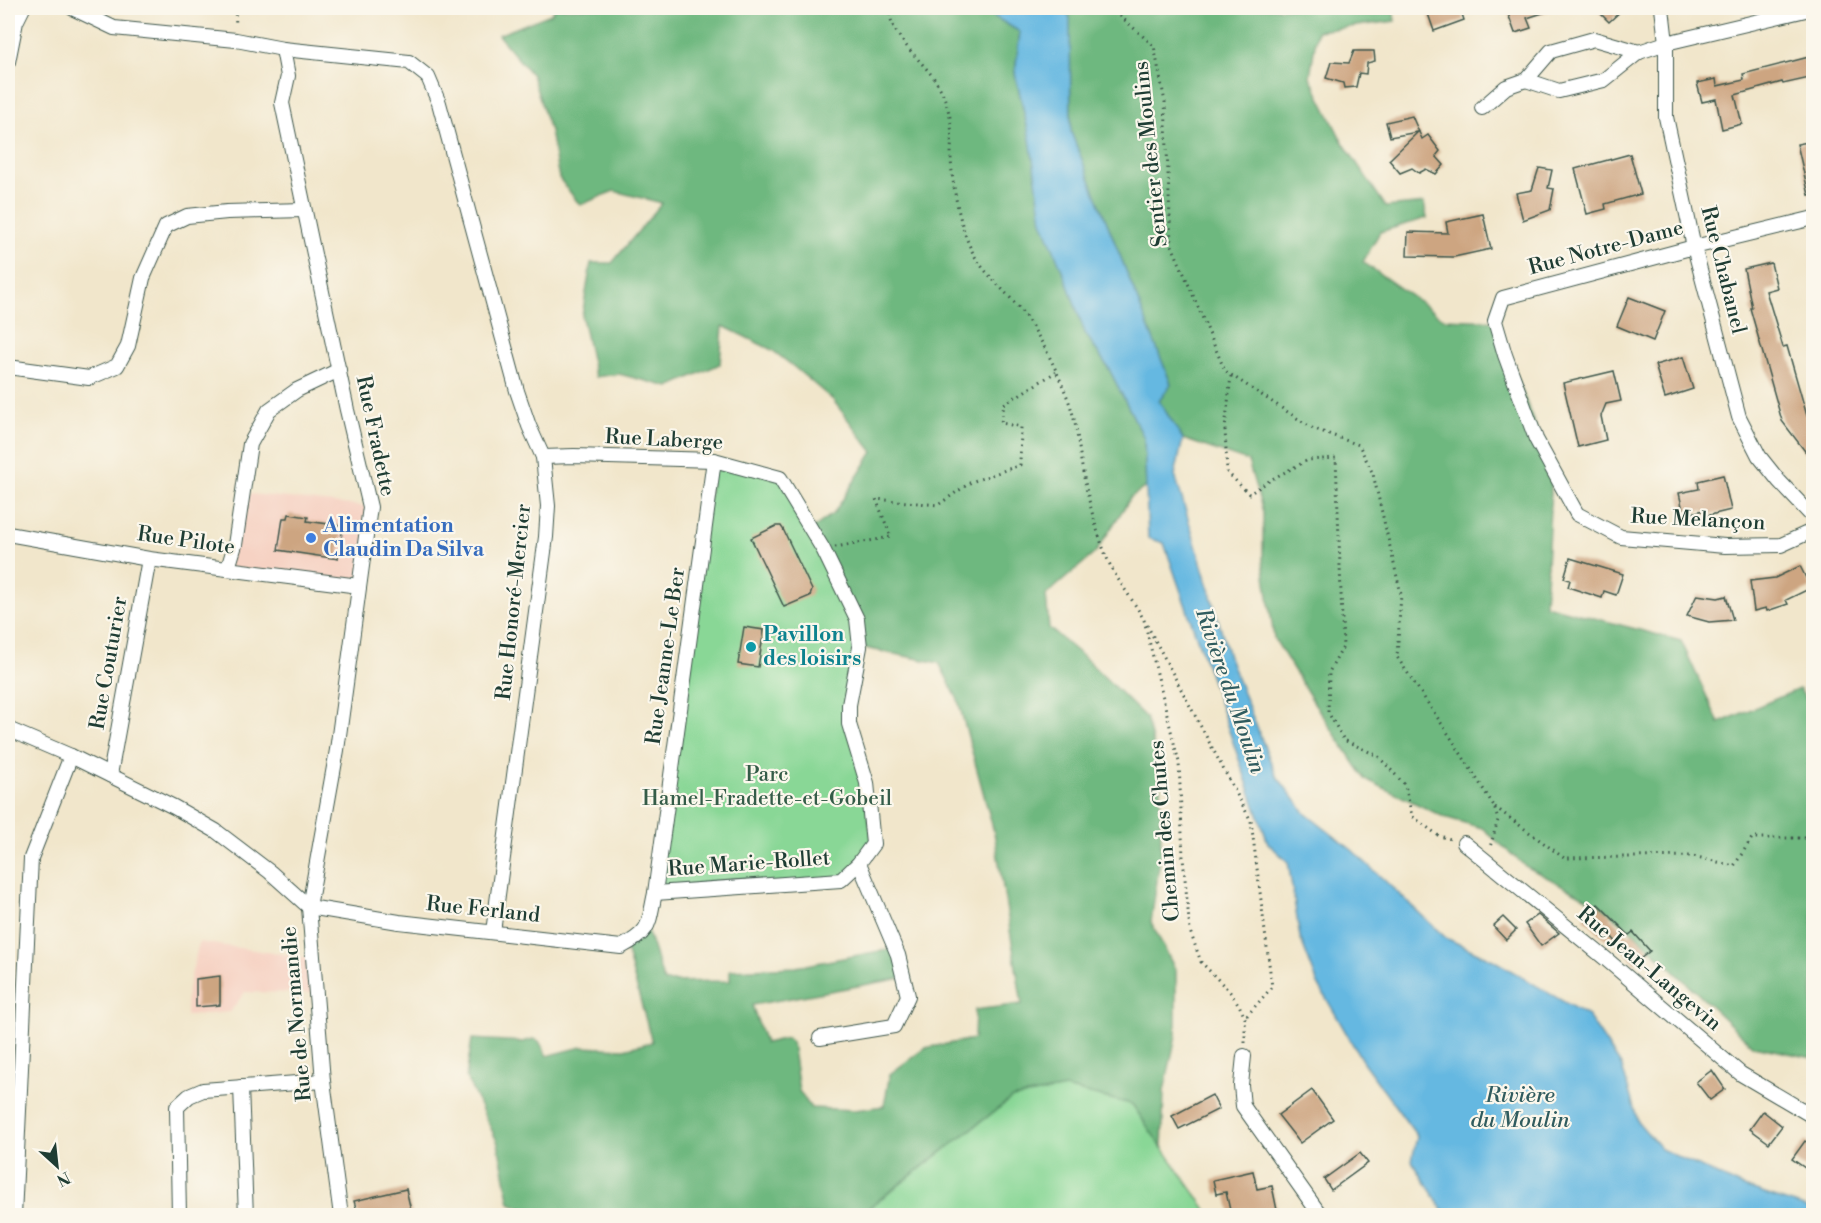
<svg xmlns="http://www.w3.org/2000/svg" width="1821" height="1223" font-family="'Libre Bodoni',serif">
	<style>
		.built { fill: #f6d2c3 }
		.green { fill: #89d796; stroke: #548a65; stroke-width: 1.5 }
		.forest { fill: #6eb87f; stroke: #467a5a; stroke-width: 1.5 }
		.water { fill: #65b8e1; stroke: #427a8a; stroke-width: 1.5 }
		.building { fill: #cda581 }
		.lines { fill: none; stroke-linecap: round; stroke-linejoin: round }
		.minor-casing { stroke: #3e564b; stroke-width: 16 }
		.path { stroke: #3e564b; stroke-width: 3; stroke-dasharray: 1.5 4.5; stroke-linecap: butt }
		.minor { stroke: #fff; stroke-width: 14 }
		.shop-dot { fill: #3f7fe0; stroke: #fbf7ec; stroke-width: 2 }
		.culture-dot { fill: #0f9aa8; stroke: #fbf7ec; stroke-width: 2 }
		.labels { text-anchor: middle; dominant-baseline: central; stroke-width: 4.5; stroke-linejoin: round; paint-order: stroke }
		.street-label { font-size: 21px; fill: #1f3d34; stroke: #fbf7ec }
		.shop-label { font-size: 21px; font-weight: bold; fill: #366cbe; stroke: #fbf7ec; text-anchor: start }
		.culture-label { font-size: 21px; font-weight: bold; fill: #0d838f; stroke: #fbf7ec; text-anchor: start }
		.park-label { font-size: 21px; fill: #345c48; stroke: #fbf7ec }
		.water-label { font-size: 22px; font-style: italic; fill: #305c5f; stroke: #fbf7ec }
	</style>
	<rect width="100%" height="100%" fill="#fbf7ec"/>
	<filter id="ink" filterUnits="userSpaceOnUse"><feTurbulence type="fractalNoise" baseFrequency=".0167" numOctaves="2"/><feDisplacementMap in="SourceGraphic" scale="12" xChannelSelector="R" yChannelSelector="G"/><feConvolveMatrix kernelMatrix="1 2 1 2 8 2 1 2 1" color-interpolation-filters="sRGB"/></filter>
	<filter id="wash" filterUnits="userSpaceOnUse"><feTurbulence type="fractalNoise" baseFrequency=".008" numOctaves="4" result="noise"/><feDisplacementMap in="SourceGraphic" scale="24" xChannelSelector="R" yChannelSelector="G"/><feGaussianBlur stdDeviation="1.35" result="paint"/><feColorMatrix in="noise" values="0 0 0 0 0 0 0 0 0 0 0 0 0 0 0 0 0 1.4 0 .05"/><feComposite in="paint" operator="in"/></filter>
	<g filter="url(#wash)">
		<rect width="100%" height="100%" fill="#f1e6cb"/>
		<g class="built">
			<polygon points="243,493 370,507 359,586 228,568"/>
			<polygon points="199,942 314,959 317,993 245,992 230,1012 186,1016 187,993"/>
		</g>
		<g class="green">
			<polygon points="714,460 780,478 857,619 849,705 873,844 841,880 655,893"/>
			<polygon points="1065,1088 1132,1104 1210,1215 859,1216 1012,1098"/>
		</g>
		<g class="forest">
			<polygon points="555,8 980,8 1020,32 1015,73 1030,139 1068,285 1085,333 1109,369 1144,438 1146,487 1131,497 1096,552 1046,595 1049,628 1088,661 1146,718 1160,769 1161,853 1151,922 1176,971 1176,1036 1164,1091 1162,1148 1132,1104 1065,1088 1012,1098 859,1215 536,1215 510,1203 498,1143 466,1077 472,1039 523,1042 533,1039 539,1041 547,1056 582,1047 624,1049 652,1042 625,945 647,929 664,982 730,981 730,970 796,967 895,948 903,978 752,1005 765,1043 787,1038 792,1042 799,1091 811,1108 855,1110 884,1106 890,1074 925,1048 974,1039 975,1010 1022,1004 994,832 958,700 939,663 860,647 857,619 812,529 834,513 873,452 833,400 794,367 772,350 723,326 720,364 669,387 619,374 595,377 582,317 591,263 612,263 662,203 614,191 580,205 559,178 550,131 532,75 498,35 551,14"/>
			<polygon points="1066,8 1393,8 1395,21 1317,31 1310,77 1342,141 1386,207 1424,203 1427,218 1380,232 1363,262 1444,319 1495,321 1552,469 1545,605 1681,641 1719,723 1799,689 1813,708 1813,1058 1753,1046 1633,932 1598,904 1525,866 1482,828 1444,817 1365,779 1318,709 1274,638 1263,561 1263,512 1248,461 1183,439 1159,401 1171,384 1071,132 1070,19"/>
		</g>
		<polygon class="water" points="980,8 1066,8 1070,19 1071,132 1171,384 1159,401 1183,439 1175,475 1231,663 1276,775 1306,814 1352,850 1446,938 1493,960 1588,1016 1622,1067 1638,1122 1661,1149 1741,1186 1813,1210 1813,1215 1451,1216 1442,1209 1412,1161 1417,1136 1363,1062 1318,984 1300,937 1288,862 1268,843 1164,543 1148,538 1144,438 1109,369 1085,333 1068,285 1042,221 1030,139 1015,73 1020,32"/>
		<g id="blocks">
			<g class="building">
				<polygon points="1426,8 1460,8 1464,20 1434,31"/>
				<polygon points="1506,8 1551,8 1552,10 1527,18 1531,28 1515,33"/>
				<polygon points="1595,8 1624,8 1609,22"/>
				<polygon points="1354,51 1374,51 1375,61 1367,63 1366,74 1359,73 1356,87 1344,88 1343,83 1326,78 1331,62 1349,63"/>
				<polygon points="1809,57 1814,77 1783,84 1782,82 1735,95 1742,124 1722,129 1716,99 1702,102 1697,83 1716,79 1717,86 1744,80 1743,74"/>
				<polygon points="1412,116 1422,139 1428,135 1440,151 1436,156 1444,165 1436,174 1426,169 1419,173 1412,168 1400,173 1389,160 1418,132 1390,137 1386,122"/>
				<polygon points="1814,141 1814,194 1809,195 1797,144"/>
				<polygon points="1630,154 1641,194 1605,204 1606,209 1587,214 1575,169"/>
				<polygon points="1539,168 1552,170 1548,188 1554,189 1550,210 1523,220 1516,193 1532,190"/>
				<polygon points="1483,214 1491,249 1454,257 1407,256 1408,232 1448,233 1446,222"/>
				<polygon points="1771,263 1777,288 1766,291 1783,347 1787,346 1807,416 1814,424 1814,463 1782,421 1750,308 1752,308 1744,269"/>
				<polygon points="1629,297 1665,311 1653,341 1617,326"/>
				<polygon points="1683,357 1693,389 1665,398 1655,365"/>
				<polygon points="1614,371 1621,401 1606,404 1601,416 1606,440 1578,447 1563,383"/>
				<polygon points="1723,475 1731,510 1706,516 1704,510 1684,515 1679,493 1699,489 1698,481"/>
				<polygon points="289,514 308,517 307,521 343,526 338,559 278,550 283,518 288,518"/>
				<polygon points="776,526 781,526 783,529 812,590 810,596 784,607 751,538"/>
				<polygon points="1570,558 1623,574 1616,595 1604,591 1602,598 1568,587 1570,580 1564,578"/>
				<polygon points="1800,566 1811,588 1786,600 1788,604 1767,611 1766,608 1754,611 1750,581 1775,578"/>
				<polygon points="1697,595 1718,598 1726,596 1733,620 1709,622 1687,616"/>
				<polygon points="744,627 764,630 758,667 738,664"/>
				<polygon points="1598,904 1629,935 1633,932 1650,951 1635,963 1611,936 1606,940 1584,918"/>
				<polygon points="1538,915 1559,933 1541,946 1525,924"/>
				<polygon points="1503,917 1516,930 1506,940 1493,926"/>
				<polygon points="220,976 220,1005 196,1007 196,979"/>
				<polygon points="1712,1070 1725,1089 1710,1100 1696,1082"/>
				<polygon points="1312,1090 1333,1119 1300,1143 1278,1115"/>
				<polygon points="1212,1095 1219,1109 1179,1129 1172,1116"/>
				<polygon points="1763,1111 1782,1126 1769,1143 1750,1129"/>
				<polygon points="1805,1141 1814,1147 1814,1163 1808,1170 1792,1159"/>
				<polygon points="1360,1153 1368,1163 1331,1190 1324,1179"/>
				<polygon points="1253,1171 1257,1189 1272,1186 1278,1215 1231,1215 1226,1192 1216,1194 1213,1180"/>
				<polygon points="406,1189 412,1215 358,1215 354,1201"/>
			</g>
		</g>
	</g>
	<g filter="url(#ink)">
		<use href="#blocks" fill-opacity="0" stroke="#3e564b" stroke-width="1.5"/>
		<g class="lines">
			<defs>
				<g id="minor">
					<polyline points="72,8 114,28 236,40 283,49 409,62 428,77 439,103 517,391 529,426 543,457 548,506 546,537 493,932"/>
					<polyline points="1662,8 1666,43 1666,117 1694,247 1739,417 1759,456 1779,481 1814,518"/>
					<polyline points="283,49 288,76 282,103 347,410 370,507 337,750 309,907 323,1081 341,1216"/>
					<polyline points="8,62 16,22 23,8"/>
					<polyline points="1526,80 1559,91 1604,80 1639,52 1666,43 1814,8"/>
					<polyline points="1482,108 1506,87 1526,80 1551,51 1594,39 1639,52"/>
					<polyline points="1814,218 1694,247 1503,298 1495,321 1505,355 1536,439 1577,514 1621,537 1725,546 1781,545 1814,530"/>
					<polyline points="8,367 89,378 117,366 128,346 143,278 166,226 187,216 227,212 304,210"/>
					<polyline points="543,457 574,456 714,460 780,478 823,549 857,619 860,647 849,705 849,724 867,783 873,844 859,863 841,880 655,893"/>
					<polyline points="8,534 149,559 359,586"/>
					<polyline points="228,568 235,545 250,444 269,410 297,390 339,370"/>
					<polyline points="8,729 71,756 174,807 216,831 270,872 309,907"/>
					<polyline points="110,775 149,559"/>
					<polyline points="1464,843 1606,959 1741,1074 1814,1117"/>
					<path d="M 309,907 L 399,922 L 621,947 C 652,931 648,924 655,893 L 714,460"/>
					<polyline points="820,1038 894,1026 908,996 898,955 859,863"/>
					<polyline points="1244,1056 1241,1085 1243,1106 1321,1216"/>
					<polyline points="241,1087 246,1216"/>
					<polyline points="14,1216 31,858 71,756"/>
					<polyline points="179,1216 177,1107 189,1096 203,1090 323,1081"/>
				</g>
			</defs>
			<use href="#minor" class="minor-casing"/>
			<g class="path">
				<polyline points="235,8 236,26"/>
				<polyline points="815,8 818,8"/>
				<path d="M 890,8 C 887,35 925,62 937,83 C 943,92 946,102 949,113 C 953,128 951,142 951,158 C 952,184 960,228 972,251 C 983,273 1003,288 1018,307 C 1039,333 1054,364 1066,394 C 1076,419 1077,435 1081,461 C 1086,491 1094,524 1105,553 C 1114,578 1132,597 1144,620 L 1175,747 L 1179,762 L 1183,858 L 1190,931 L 1201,962 L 1230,992 L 1239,1005 L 1245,1018 L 1245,1045"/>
				<polyline points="1111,8 1154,46 1165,102 1171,243 1225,371 1312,428 1359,445 1373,474 1401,594 1397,657 1451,738 1494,806 1498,820 1490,847"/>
				<polyline points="1231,376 1225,429 1227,472 1249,494 1272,479 1308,460 1336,458 1343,647 1329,672 1328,712 1344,740 1378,756 1405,785 1412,816 1439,836 1451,839"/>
				<polyline points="835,547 891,537 876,499 938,505 971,482 1020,465 1021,427 1001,423 1004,404 1056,372"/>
				<polyline points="1147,625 1251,821 1272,987 1245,1018"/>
				<polyline points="1495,807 1564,858 1693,856 1734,866 1752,838 1814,838"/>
			</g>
			<use href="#minor" class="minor"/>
		</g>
	</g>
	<circle class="shop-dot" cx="311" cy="538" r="6"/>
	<circle class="culture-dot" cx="751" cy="647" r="6"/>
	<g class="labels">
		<g class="street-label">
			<text transform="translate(1151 154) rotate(-96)">Sentier des Moulins</text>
			<text transform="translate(1606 248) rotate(-15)">Rue Notre-Dame</text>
			<text transform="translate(1723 270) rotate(76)">Rue Chabanel</text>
			<text transform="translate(375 436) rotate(78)">Rue Fradette</text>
			<text transform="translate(664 440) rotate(3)">Rue Laberge</text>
			<text transform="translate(1698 520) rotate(3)">Rue Melançon</text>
			<text transform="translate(186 541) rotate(8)">Rue Pilote</text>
			<text transform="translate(514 602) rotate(-84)">Rue Honoré-Mercier</text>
			<text transform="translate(666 656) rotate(-82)">Rue Jeanne-Le Ber</text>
			<text transform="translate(109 663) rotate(-80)">Rue Couturier</text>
			<text transform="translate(1165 831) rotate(-95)">Chemin des Chutes</text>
			<text transform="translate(749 864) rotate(-4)">Rue Marie-Rollet</text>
			<text transform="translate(483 910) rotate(6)">Rue Ferland</text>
			<text transform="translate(1649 969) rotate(40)">Rue Jean-Langevin</text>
			<text transform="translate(297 1014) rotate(-95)">Rue de Normandie</text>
		</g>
		<g class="shop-label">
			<text x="323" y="526">Alimentation<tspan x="323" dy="24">Claudin Da Silva</tspan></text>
		</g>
		<g class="culture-label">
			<text x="763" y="635">Pavillon<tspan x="763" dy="24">des loisirs</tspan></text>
		</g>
		<g class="park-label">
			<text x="767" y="775">Parc<tspan x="767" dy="24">Hamel-Fradette-et-Gobeil</tspan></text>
		</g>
		<g class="water-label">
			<text transform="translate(1230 691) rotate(71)">Rivière du Moulin</text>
			<text x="1520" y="1095">Rivière<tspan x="1520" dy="25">du Moulin</tspan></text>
		</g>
	</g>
	<rect width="1821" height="1223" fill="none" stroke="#fbf7ec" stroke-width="30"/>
	<g transform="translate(57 1166) rotate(153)" stroke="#fbf7ec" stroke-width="4.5" paint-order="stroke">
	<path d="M0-4.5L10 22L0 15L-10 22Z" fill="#1f3d34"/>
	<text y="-9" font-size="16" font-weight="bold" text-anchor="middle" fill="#1f3d34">N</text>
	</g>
</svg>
